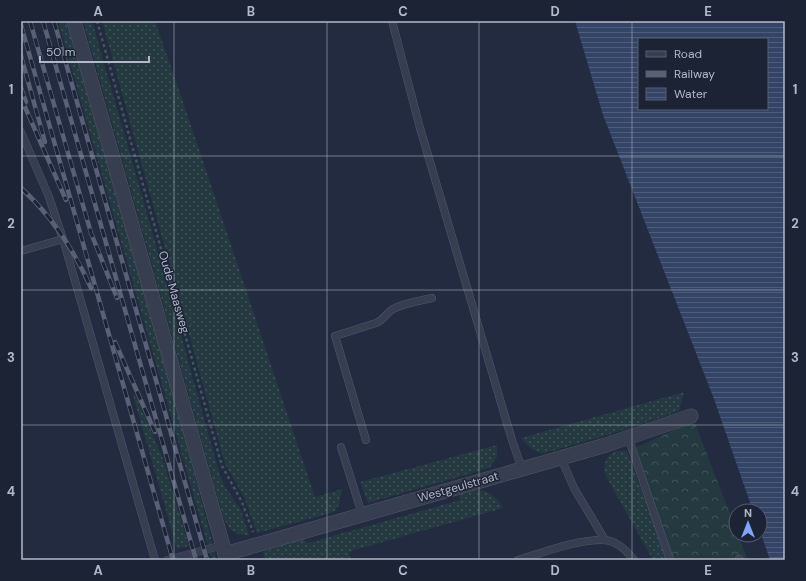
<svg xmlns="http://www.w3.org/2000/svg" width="806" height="581" font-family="'DM Sans',sans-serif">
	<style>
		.grass { fill: url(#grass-dots) }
		.forest { fill: url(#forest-crowns) }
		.water { fill: url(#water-rules); fill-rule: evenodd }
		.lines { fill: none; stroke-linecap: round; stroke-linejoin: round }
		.service-casing { stroke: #51596a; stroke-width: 8 }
		.minor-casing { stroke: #51596a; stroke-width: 15 }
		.path { stroke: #42575d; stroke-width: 2.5; stroke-dasharray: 3 3; stroke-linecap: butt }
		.service { stroke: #363e4f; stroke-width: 7 }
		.minor { stroke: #363e4f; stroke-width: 14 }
		.rail-casing { stroke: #586176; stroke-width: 4.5 }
		.rail { stroke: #1b2334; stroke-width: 3; stroke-dasharray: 9; stroke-linecap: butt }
		.grid { fill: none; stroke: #b2b9ca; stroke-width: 1; stroke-opacity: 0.55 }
		.labels { text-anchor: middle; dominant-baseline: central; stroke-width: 3; stroke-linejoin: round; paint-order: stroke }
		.street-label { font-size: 12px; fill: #b2b9ca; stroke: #1b2334 }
		.neatline { fill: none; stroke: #b2b9ca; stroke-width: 1.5 }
		.grid-label { font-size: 13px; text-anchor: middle; font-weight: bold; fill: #b2b9ca }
	</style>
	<defs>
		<pattern id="grass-dots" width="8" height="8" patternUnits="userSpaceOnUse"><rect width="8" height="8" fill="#243a40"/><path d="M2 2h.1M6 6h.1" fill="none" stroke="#41545a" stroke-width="1.8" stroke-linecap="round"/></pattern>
		<pattern id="forest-crowns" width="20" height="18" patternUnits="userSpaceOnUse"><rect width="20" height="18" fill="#243a40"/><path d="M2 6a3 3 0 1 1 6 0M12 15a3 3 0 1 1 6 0" fill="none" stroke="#41545a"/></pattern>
		<pattern id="water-rules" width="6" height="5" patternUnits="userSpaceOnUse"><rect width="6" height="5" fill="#344467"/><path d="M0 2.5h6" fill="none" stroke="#4f5d7b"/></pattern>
	</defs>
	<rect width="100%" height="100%" fill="#222b3f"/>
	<g class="grass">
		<polygon points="58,21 71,21 102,125 217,560 212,560"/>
		<path d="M 83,21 L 92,21 L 150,224 L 219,472 L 224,485 L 241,510 L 249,535 C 234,536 228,529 223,516 Z"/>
		<path d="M 102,21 L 155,21 C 210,179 262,338 315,497 L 342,489 L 339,505 L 334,512 L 257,533 L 244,497 L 225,464 Z"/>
		<path d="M 684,392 L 679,411 L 614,433 L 545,453 C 534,453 528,446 521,438 Z"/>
		<polygon points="135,394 162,456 189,546 177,549 133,395"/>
		<polygon points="497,445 497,457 489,468 368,503 360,482"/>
		<path d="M 615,451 L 627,451 L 643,495 L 671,560 L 653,560 L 607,478 C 601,467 605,458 615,451 Z"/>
		<path d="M 479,490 C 491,492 497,497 503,508 L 351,551 L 349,553 L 351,560 L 265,560 L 263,552 L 303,538 L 308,543 L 460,500 L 459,493 Z"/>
	</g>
	<polygon class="forest" points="694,421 736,529 736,535 738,535 748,560 671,560 635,448"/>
	<path class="water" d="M 575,21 L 785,21 L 785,560 L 770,560 L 760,531 L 760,511 L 753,511 L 714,399 L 603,115 ZM 639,39 L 767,39 L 767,109 L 639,109 Z"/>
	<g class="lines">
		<defs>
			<g id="service">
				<polyline points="392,21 420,128 512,440 522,469"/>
				<polyline points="21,132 49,197 63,239 155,560"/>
				<polyline points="21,251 63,239"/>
				<polyline points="628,437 670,560"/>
				<path d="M 366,440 L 335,336 L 376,323 C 384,320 386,313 393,309 C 404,303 420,301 432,298"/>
				<polyline points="341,447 362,514"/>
				<polyline points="561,458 574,488 605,540"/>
				<polyline points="739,559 740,560"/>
				<polyline points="167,560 223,545"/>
				<path d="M 518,560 C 542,553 579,539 603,540 C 616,540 627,551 634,560"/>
			</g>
			<g id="minor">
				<polyline points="74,21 227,560"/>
				<polyline points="225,554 606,445 691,416"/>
			</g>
		</defs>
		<use href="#service" class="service-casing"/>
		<use href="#minor" class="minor-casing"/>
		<polyline class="path" points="97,21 222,466 242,502 253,532"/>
		<use href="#service" class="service"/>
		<use href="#minor" class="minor"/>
		<defs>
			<g id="rail">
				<polyline points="30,21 91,233 117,298"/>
				<polyline points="43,21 196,560"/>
				<polyline points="54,21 207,560"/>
				<polyline points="21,25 173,560"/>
				<polyline points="21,56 45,142"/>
				<polyline points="21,88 26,102"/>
				<polyline points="21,98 66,200"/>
				<path d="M 21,188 C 52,216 74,250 91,288"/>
				<polyline points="115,342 155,432"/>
			</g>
		</defs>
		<use href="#rail" class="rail-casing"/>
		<use href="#rail" class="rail"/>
	</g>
	<path class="grid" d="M 174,21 L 174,560M 327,21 L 327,560M 479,21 L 479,560M 632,21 L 632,560M 21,156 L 785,156M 21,290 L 785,290M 21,425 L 785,425"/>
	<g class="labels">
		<g class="street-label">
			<text transform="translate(174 292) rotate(74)">Oude Maasweg</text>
			<text transform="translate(458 487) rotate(-16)">Westgeulstraat</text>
		</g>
	</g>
	<rect width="806" height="581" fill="none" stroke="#1b2334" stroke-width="44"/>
	<rect x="638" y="38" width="130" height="72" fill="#1b2334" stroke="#575f70"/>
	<rect x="646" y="51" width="20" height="6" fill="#363e4f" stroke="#575f70"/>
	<text x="674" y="58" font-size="12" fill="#b2b9ca">Road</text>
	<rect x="646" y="71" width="20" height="6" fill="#586176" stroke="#575f70"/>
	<text x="674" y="78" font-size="12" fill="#b2b9ca">Railway</text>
	<rect x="646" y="88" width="20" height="12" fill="url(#water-rules)" stroke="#575f70"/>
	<text x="674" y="98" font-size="12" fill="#b2b9ca">Water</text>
	<g transform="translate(748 523)"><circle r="19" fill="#1b2334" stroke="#575f70"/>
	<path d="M0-3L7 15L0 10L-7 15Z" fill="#82a4ff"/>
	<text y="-6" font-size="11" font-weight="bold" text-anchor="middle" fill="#b2b9ca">N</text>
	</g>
	<path d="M40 56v6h109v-6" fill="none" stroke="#b2b9ca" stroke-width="2"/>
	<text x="46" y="56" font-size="12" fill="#b2b9ca" stroke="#1b2334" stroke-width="3" paint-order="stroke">50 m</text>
	<rect x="22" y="22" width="762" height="537" class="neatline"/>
	<g class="grid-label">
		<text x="98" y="16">A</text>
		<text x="251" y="16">B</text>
		<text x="403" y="16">C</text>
		<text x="555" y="16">D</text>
		<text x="708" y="16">E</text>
		<text x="11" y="94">1</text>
		<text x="795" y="94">1</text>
		<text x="11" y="228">2</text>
		<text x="795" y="228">2</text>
		<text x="11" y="362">3</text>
		<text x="795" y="362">3</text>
		<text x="11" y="496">4</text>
		<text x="795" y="496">4</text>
		<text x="98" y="575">A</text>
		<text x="251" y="575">B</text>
		<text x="403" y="575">C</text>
		<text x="555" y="575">D</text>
		<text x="708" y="575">E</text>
	</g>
</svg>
